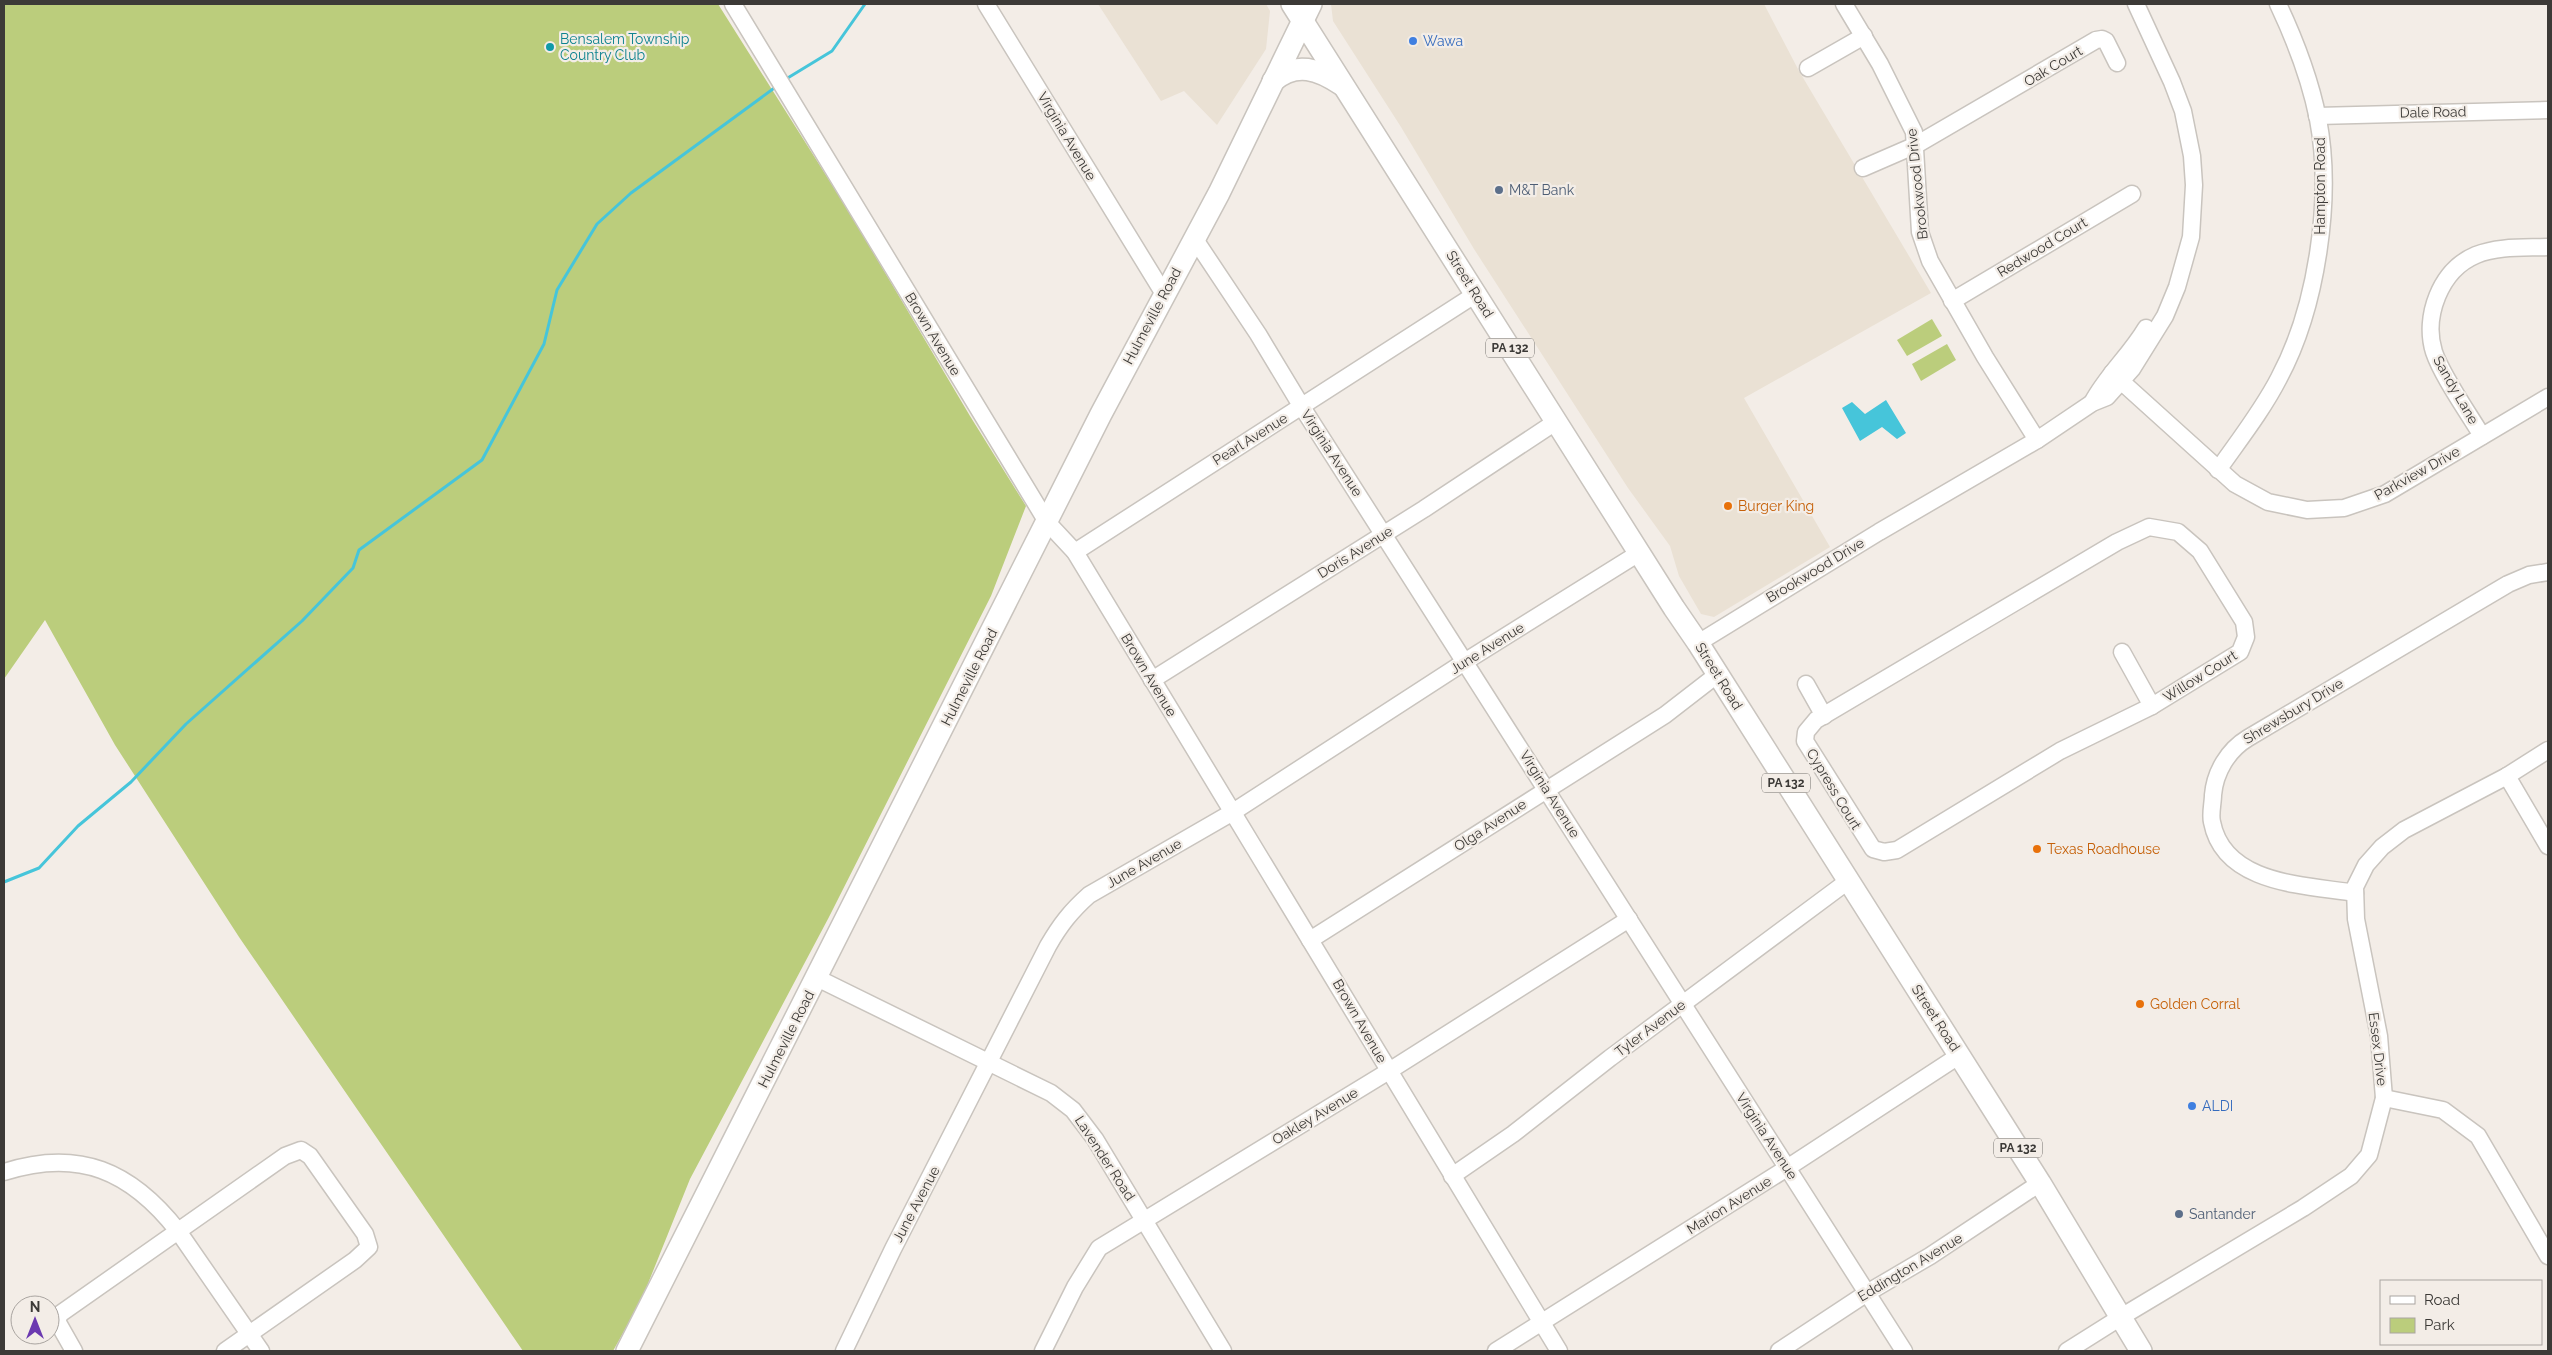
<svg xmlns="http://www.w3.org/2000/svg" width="2552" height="1355" font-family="Raleway,sans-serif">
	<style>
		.built { fill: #eae1d4 }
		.green { fill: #bbcd7c }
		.water { fill: #46c5da }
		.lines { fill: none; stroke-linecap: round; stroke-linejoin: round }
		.stream { stroke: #46c5da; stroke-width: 3 }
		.minor-casing { stroke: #c9c4be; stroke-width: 19 }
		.major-casing { stroke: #c9c4be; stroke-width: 24 }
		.minor { stroke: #fff; stroke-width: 16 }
		.major { stroke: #fff; stroke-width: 21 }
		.shop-dot { fill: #3f7fe0; stroke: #f3ede7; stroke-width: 2 }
		.culture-dot { fill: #0f9aa8; stroke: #f3ede7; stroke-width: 2 }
		.service-dot { fill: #5c6f8a; stroke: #f3ede7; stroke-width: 2 }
		.food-dot { fill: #e8710a; stroke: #f3ede7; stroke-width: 2 }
		.labels { text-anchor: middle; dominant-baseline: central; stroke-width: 4.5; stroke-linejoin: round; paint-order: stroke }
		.shield { fill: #f3ede7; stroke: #73706c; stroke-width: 1 }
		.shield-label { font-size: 12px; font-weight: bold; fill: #3c3a37 }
		.culture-label { font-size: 14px; fill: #0d838f; stroke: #f3ede7; text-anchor: start }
		.shop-label { font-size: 14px; fill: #366cbe; stroke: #f3ede7; text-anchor: start }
		.street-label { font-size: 14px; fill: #3c3a37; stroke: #f3ede7 }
		.service-label { font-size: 14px; fill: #4e5e75; stroke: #f3ede7; text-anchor: start }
		.food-label { font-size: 14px; fill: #c56008; stroke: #f3ede7; text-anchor: start }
	</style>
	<rect width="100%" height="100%" fill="#f3ede7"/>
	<g class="built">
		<polygon points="1098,4 1266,4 1270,11 1266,49 1217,125 1184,91 1161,101"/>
		<polygon points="1331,4 1764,4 1799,71 1931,293 1744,398 1830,547 1714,617 1701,614 1679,576 1670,546 1628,488 1474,249 1401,127 1333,21"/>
	</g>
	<g class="green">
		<polygon points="4,4 718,4 848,210 970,416 1026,506 991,596 829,917 690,1179 641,1301 613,1351 523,1351 239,937 115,745 45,620 4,679"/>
		<polygon points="1932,319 1942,336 1907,356 1897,340"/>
		<polygon points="1947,344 1956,360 1921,381 1912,364"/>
	</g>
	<polygon class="water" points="1886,400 1906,433 1897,439 1882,427 1860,441 1842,408 1852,402 1865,414"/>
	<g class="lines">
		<g class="stream">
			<polyline points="786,79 832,51 865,4"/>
			<polyline points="4,882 39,868 78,826 131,782 186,724 302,621 353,568 359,550 482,460 544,344 557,290 597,224 631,193 777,86"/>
		</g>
		<defs>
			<g id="minor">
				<polyline points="733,4 1047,522 1075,552 1559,1351"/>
				<polyline points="986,4 1164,294"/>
				<polyline points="1844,4 1880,64 1914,132 1920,232 1930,261 1985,357 2037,440"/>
				<polyline points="1808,68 1864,36"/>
				<polyline points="2317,116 2548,110"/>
				<polyline points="1863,168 1916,145 2096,40 2102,39 2106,41 2117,63"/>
				<polyline points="1194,238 1258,334 1302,407 1904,1351"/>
				<polyline points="1952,301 2132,194"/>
				<polyline points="2112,373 2235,484 2268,502 2307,510 2344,508 2385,494 2548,397"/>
				<path d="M 2092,403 C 2106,376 2130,355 2146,328"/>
				<path d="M 2482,436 C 2469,414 2442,376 2434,352 C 2423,317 2440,270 2476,255 C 2498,246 2525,248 2548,247"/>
				<path d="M 2218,470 C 2239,440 2262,411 2279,378 C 2317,307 2333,198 2318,119 C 2310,79 2295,40 2278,4"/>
				<polygon points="2149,527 2178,532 2200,551 2244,622 2246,637 2240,652 2152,706 2060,751 1897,850 1884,852 1873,849 1805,741 1806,732 1816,720 2117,542"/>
				<polyline points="1075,552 1476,294"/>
				<polyline points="1698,643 1879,532 2037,440 2092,403 2107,397 2132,369 2165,316 2177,287 2191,237 2194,185 2192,156 2183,111 2172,82 2136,4"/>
				<polyline points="2122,652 2152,706"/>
				<polyline points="1152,680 1424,509 1557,421"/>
				<polyline points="1806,684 1824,716"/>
				<polyline points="2507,776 2548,846"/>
				<path d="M 2355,893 C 2306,885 2224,885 2212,822 C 2210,814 2213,803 2213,795 C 2215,772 2228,750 2248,738 L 2508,584 L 2529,575 L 2548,572"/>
				<polyline points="1310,940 1665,715 1718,674"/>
				<polyline points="817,978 1051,1093 1073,1110 1095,1139 1223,1351"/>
				<polyline points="2384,1098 2443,1110 2478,1136 2548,1256"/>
				<path d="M 4,1172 C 79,1148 131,1171 178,1231 L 261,1351"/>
				<polyline points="1452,1176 1513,1134 1610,1058 1848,881"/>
				<polyline points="74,1351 57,1321 60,1314 285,1156 301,1150 310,1156 365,1234 369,1247 355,1260 225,1351"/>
				<path d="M 844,1351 L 893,1249 L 1048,946 C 1060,925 1071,911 1089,895 L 1233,812 L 1466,661 L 1639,553"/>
				<polyline points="1043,1351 1075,1287 1099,1248 1389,1071 1629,919"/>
				<polyline points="1496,1351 1787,1168 1960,1055"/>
				<polyline points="1779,1351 1867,1293 1930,1256 2040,1183"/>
				<polyline points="2067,1351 2121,1317 2303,1208 2351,1176 2369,1155 2384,1098 2379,1036 2356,919 2355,887 2366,865 2382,847 2404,830 2507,776 2548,750"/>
			</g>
			<g id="major">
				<polyline points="1292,4 1674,608 1698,643 2040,1183 2141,1351"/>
				<path d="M 1273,81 C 1296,61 1319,69 1342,85"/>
				<polyline points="627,1351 1101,414 1219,193 1311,4"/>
			</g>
		</defs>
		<use href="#minor" class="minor-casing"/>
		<use href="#major" class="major-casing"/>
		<use href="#minor" class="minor"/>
		<use href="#major" class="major"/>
	</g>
	<g class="shop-dot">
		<circle cx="1413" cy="41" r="5"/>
		<circle cx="2192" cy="1106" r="5"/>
	</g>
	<circle class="culture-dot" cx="550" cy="47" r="5"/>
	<g class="service-dot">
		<circle cx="1499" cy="190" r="5"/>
		<circle cx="2179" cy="1214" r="5"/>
	</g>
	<g class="food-dot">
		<circle cx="1728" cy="506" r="5"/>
		<circle cx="2037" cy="849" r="5"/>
		<circle cx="2140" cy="1004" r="5"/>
	</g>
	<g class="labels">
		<g class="shield">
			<rect x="1486" y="338.5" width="48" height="19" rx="4"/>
			<rect x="1762" y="773.5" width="48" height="19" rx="4"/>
			<rect x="1994" y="1138.5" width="48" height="19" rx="4"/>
		</g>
		<g class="shield-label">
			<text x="1510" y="348">PA 132</text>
			<text x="1786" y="783">PA 132</text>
			<text x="2018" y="1148">PA 132</text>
		</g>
		<g class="culture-label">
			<text x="560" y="39">Bensalem Township<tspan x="560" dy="16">Country Club</tspan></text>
		</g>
		<g class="shop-label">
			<text x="1423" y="41">Wawa</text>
			<text x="2202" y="1106">ALDI</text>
		</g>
		<g class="street-label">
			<text transform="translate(2053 66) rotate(-31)">Oak Court</text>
			<text transform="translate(2433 112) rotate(-1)">Dale Road</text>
			<text transform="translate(1067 136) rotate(59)">Virginia Avenue</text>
			<text transform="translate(1917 184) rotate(-96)">Brookwood Drive</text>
			<text transform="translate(2320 186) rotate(-90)">Hampton Road</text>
			<text transform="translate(2042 247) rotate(-31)">Redwood Court</text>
			<text transform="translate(1470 284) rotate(58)">Street Road</text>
			<text transform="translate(1152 316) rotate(-62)">Hulmeville Road</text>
			<text transform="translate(933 334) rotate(59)">Brown Avenue</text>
			<text transform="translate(2456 390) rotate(60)">Sandy Lane</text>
			<text transform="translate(1250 439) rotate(-32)">Pearl Avenue</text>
			<text transform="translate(1332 453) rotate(57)">Virginia Avenue</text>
			<text transform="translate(2417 473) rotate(-29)">Parkview Drive</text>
			<text transform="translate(1355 552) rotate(-32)">Doris Avenue</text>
			<text transform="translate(1815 570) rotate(-31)">Brookwood Drive</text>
			<text transform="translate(1487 648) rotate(-32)">June Avenue</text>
			<text transform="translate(1149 675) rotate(59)">Brown Avenue</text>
			<text transform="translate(1719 676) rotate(58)">Street Road</text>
			<text transform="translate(2200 676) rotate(-32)">Willow Court</text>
			<text transform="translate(969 677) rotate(-63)">Hulmeville Road</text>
			<text transform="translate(2293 711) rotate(-31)">Shrewsbury Drive</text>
			<text transform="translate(1834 789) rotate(59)">Cypress Court</text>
			<text transform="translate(1550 794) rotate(58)">Virginia Avenue</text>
			<text transform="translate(1490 825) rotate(-33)">Olga Avenue</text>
			<text transform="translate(1144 863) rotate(-30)">June Avenue</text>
			<text transform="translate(1936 1018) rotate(57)">Street Road</text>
			<text transform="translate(1360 1021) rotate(60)">Brown Avenue</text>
			<text transform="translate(1650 1028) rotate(-37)">Tyler Avenue</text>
			<text transform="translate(786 1039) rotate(-63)">Hulmeville Road</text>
			<text transform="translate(2378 1049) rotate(83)">Essex Drive</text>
			<text transform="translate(1315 1116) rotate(-31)">Oakley Avenue</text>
			<text transform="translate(1767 1136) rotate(57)">Virginia Avenue</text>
			<text transform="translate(1105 1158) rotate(57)">Lavender Road</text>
			<text transform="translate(916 1204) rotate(-62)">June Avenue</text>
			<text transform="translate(1729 1205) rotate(-32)">Marion Avenue</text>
			<text transform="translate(1910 1267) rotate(-31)">Eddington Avenue</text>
		</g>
		<g class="service-label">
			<text x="1509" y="190">M&amp;T Bank</text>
			<text x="2189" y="1214">Santander</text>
		</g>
		<g class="food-label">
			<text x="1738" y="506">Burger King</text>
			<text x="2047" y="849">Texas Roadhouse</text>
			<text x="2150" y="1004">Golden Corral</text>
		</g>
	</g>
	<rect width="2552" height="1355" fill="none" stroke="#3c3a37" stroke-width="10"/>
	<rect x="2380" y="1280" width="162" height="65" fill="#f3ede7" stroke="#aaa5a1"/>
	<rect x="2390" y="1296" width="25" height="8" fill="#ffffff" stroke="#aaa5a1"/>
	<text x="2424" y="1305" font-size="15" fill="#3c3a37">Road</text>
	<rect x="2390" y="1318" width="25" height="15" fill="#bbcd7c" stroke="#aaa5a1"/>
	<text x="2424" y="1330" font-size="15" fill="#3c3a37">Park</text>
	<g transform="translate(35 1320)"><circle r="24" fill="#f3ede7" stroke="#aaa5a1"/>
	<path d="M0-4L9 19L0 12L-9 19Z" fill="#6b39b0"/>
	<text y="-8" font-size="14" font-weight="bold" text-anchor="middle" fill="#3c3a37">N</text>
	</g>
</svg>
